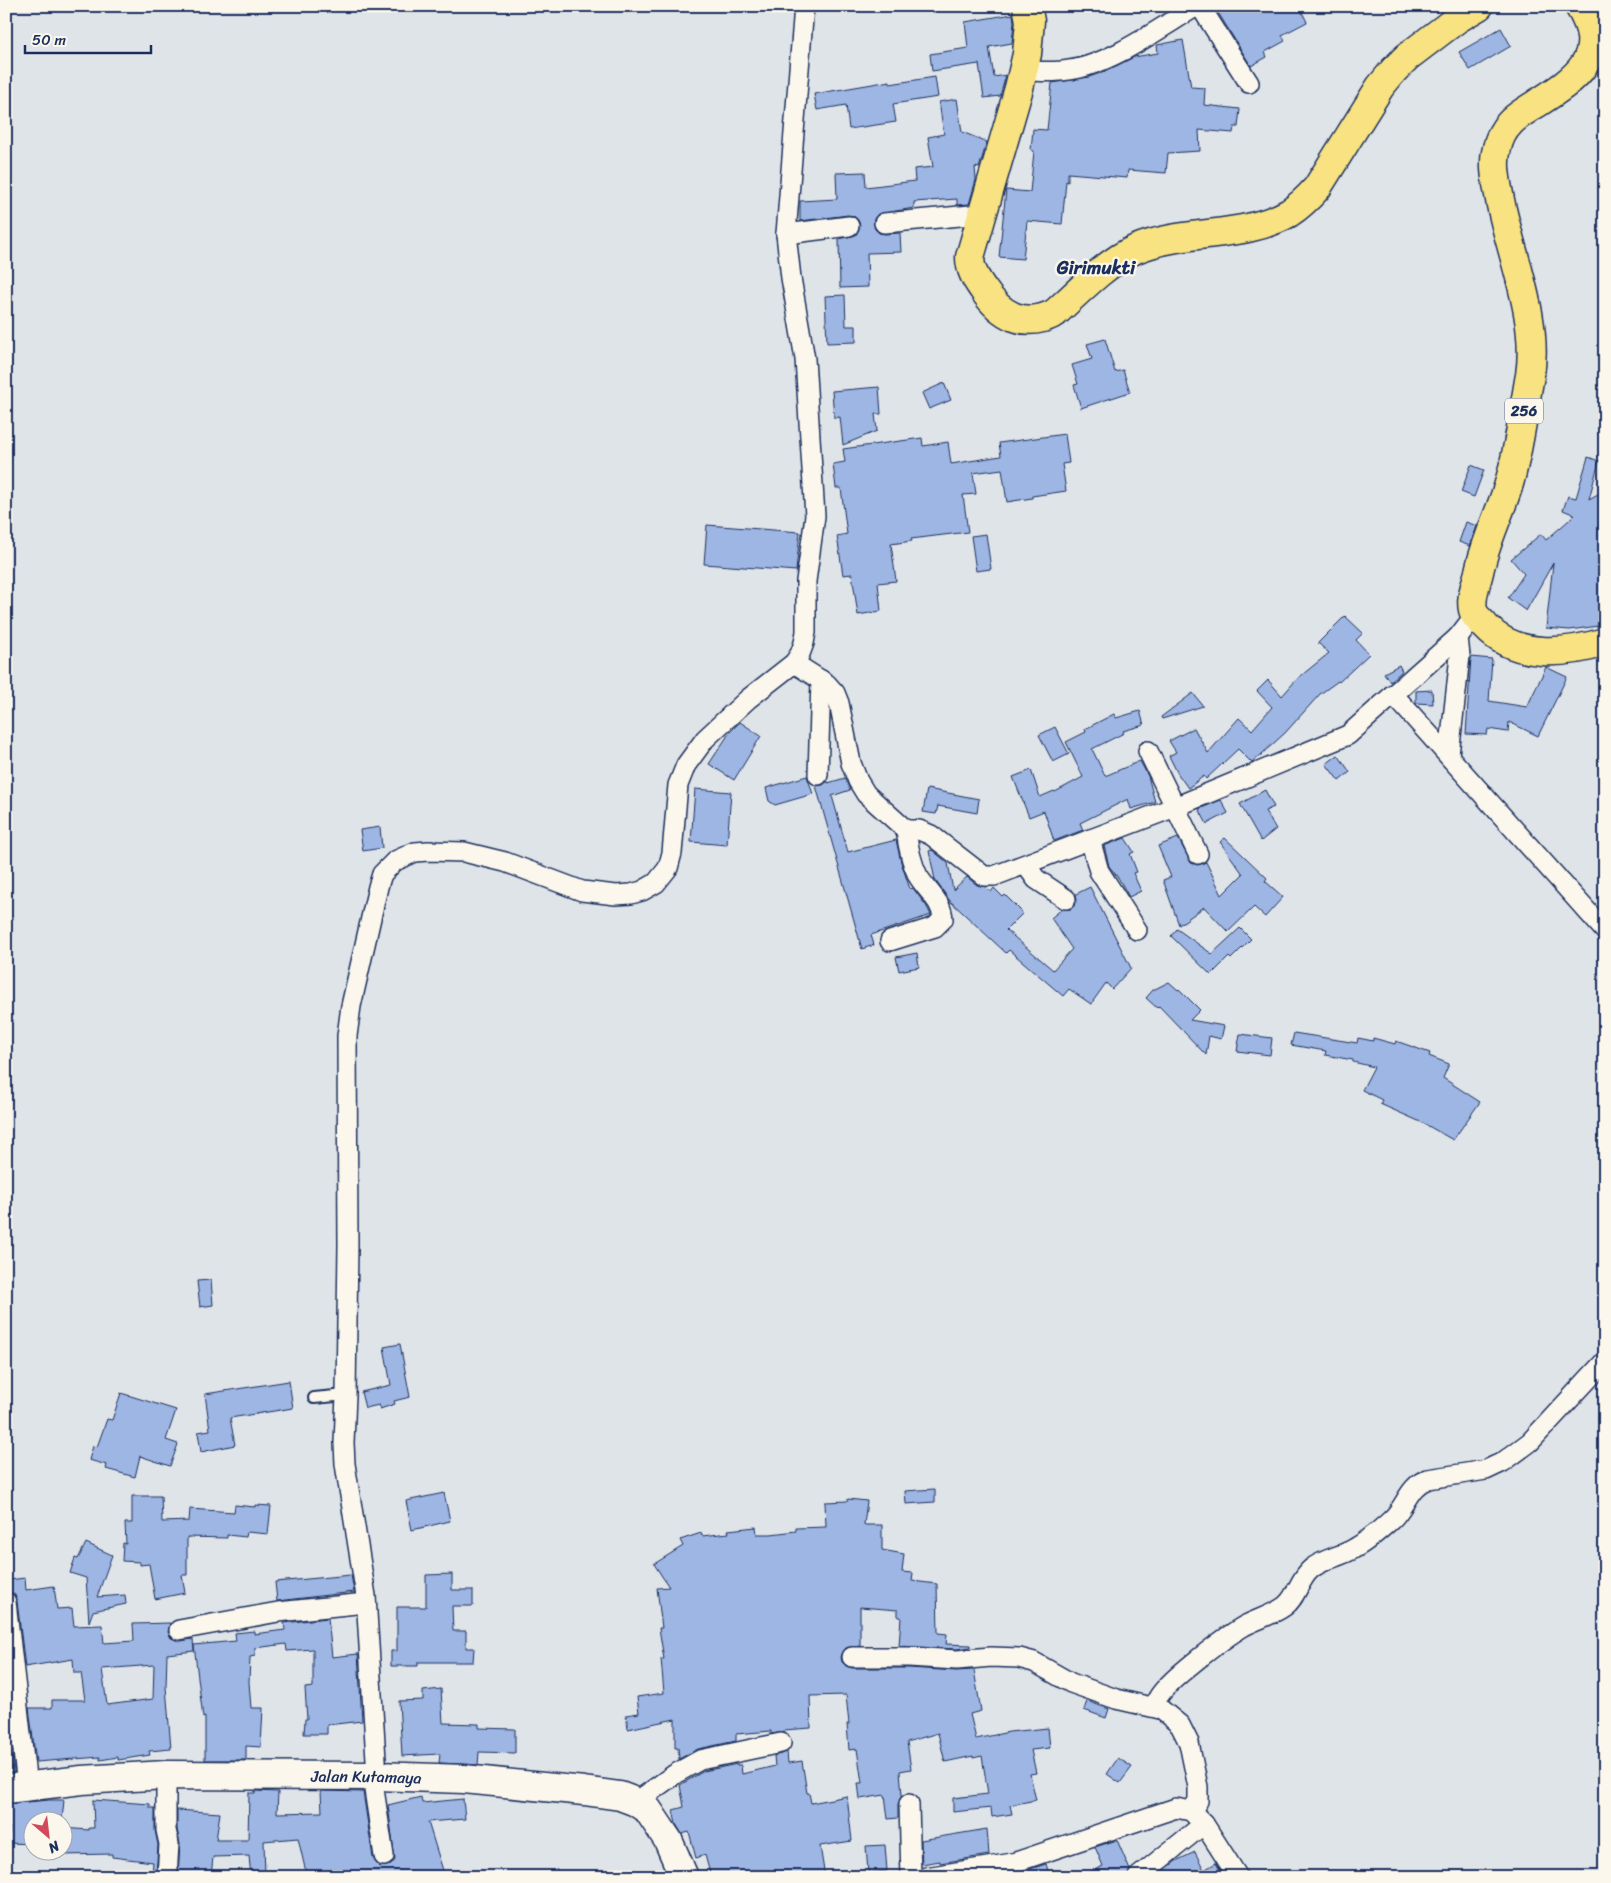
<svg xmlns="http://www.w3.org/2000/svg" width="1611" height="1883" font-family="Sriracha,sans-serif">
	<style>
		.building { fill: #9eb6e3; stroke: #1b2f5e; fill-rule: evenodd }
		.lines { fill: none; stroke-linecap: round; stroke-linejoin: round }
		.service-casing { stroke: #1b2f5e; stroke-width: 14 }
		.minor-casing { stroke: #1b2f5e; stroke-width: 22 }
		.secondary-casing { stroke: #1b2f5e; stroke-width: 31 }
		.primary-casing { stroke: #1b2f5e; stroke-width: 31 }
		.service { stroke: #fbf7ec; stroke-width: 10 }
		.minor { stroke: #fbf7ec; stroke-width: 19 }
		.secondary { stroke: #fbf7ec; stroke-width: 28 }
		.primary { stroke: #f8e281; stroke-width: 28 }
		.labels { text-anchor: middle; dominant-baseline: central; stroke-width: 4.5; stroke-linejoin: round; paint-order: stroke }
		.shield { fill: #fbf7ec; stroke: #5e6b89; stroke-width: 1 }
		.shield-label { font-size: 15px; font-weight: bold; fill: #1b2f5e }
		.street-label { font-size: 16px; fill: #1b2f5e; stroke: #fbf7ec }
		.quarter-label { font-size: 19px; font-weight: bold; fill: #1b2f5e; stroke: #fbf7ec }
	</style>
	<rect width="100%" height="100%" fill="#dfe4e9"/>
	<filter id="ink" filterUnits="userSpaceOnUse"><feTurbulence type="fractalNoise" baseFrequency=".02" numOctaves="2"/><feDisplacementMap in="SourceGraphic" scale="10" xChannelSelector="R" yChannelSelector="G"/><feConvolveMatrix kernelMatrix="1 2 1 2 8 2 1 2 1" color-interpolation-filters="sRGB"/></filter>
	<g filter="url(#ink)">
		<g class="building">
			<polygon points="1214,6 1299,6 1307,22 1282,35 1285,41 1265,52 1267,57 1251,66"/>
			<polygon points="1013,14 1014,22 1012,43 989,47 994,77 1006,75 1000,96 984,98 979,64 932,71 930,54 968,48 965,22"/>
			<polygon points="1501,28 1511,46 1470,70 1459,52"/>
			<polygon points="1183,40 1191,87 1205,88 1204,105 1240,109 1238,127 1234,127 1233,133 1199,130 1200,151 1168,153 1166,173 1128,170 1127,178 1068,173 1068,182 1066,181 1062,224 1027,221 1023,259 999,257 1006,190 1030,192 1034,151 1031,150 1033,129 1047,130 1052,83 1089,77 1106,71 1134,57 1158,53 1157,45"/>
			<polygon points="935,77 938,97 893,104 896,122 849,129 846,105 817,110 814,94 890,81 890,84"/>
			<polygon points="957,99 962,132 987,142 979,168 975,167 976,180 969,204 957,205 957,199 914,202 914,208 878,214 874,219 875,229 879,233 885,234 900,233 901,252 867,253 868,287 840,288 839,239 856,235 860,225 858,220 854,216 848,215 800,221 800,201 837,199 836,173 865,172 866,187 915,181 914,169 933,167 928,137 944,134 939,102"/>
			<polygon points="845,295 846,326 856,326 856,342 827,343 825,296"/>
			<polygon points="1105,339 1115,372 1123,370 1130,392 1081,408 1074,385 1078,384 1072,365 1092,359 1087,344"/>
			<polygon points="944,383 951,400 929,409 922,393"/>
			<polygon points="879,387 881,414 875,414 877,431 843,445 840,417 834,418 832,391"/>
			<polygon points="1065,434 1069,463 1062,464 1066,491 1032,496 1032,498 1007,502 1002,469 973,473 976,494 963,495 968,532 911,539 912,541 891,544 896,581 878,583 881,611 858,615 852,574 843,575 837,536 847,534 841,488 836,488 833,464 845,462 843,449 922,438 923,446 948,442 951,464 1001,456 999,443"/>
			<polygon points="1588,457 1599,461 1589,499 1605,490 1605,556 1600,561 1605,570 1605,593 1601,595 1605,625 1570,630 1546,628 1553,563 1526,611 1508,598 1524,574 1511,559 1541,534 1546,540 1575,515 1563,510 1568,496 1576,498"/>
			<polygon points="1471,465 1484,470 1474,497 1461,492"/>
			<polygon points="1466,522 1477,526 1470,546 1459,542"/>
			<polygon points="707,525 800,532 796,571 704,564"/>
			<polygon points="986,534 991,569 976,571 971,536"/>
			<polygon points="1345,616 1363,633 1356,640 1369,654 1339,682 1338,681 1320,694 1285,733 1252,763 1238,749 1206,779 1204,776 1188,788 1178,774 1169,756 1176,752 1169,741 1194,728 1208,753 1239,718 1252,730 1272,707 1257,691 1268,680 1282,696 1297,679 1329,653 1318,643"/>
			<polygon points="1471,657 1492,659 1489,701 1527,707 1546,667 1567,677 1538,736 1509,722 1508,732 1488,729 1487,735 1466,734"/>
			<polygon points="1399,665 1402,671 1390,682 1384,673"/>
			<polygon points="1432,690 1433,704 1416,703 1416,691"/>
			<polygon points="1193,693 1203,706 1162,719 1161,717"/>
			<polygon points="1140,711 1144,725 1123,731 1124,733 1092,749 1105,776 1140,761 1148,776 1155,802 1131,809 1128,799 1080,823 1083,830 1054,841 1044,811 1029,817 1013,777 1031,770 1040,797 1054,791 1055,792 1083,777 1066,742 1086,732 1085,729 1114,714 1116,718"/>
			<polygon points="740,722 761,736 734,780 709,764 730,732"/>
			<polygon points="1055,727 1069,754 1053,762 1039,735"/>
			<polygon points="1338,755 1350,772 1339,781 1326,764"/>
			<polygon points="807,776 813,794 775,805 769,801 766,788"/>
			<polygon points="845,778 850,790 832,796 848,852 896,840 901,862 910,889 913,888 927,907 931,915 871,935 874,945 862,949 816,786 823,785 828,781 828,783"/>
			<polygon points="695,789 731,792 727,845 691,842"/>
			<polygon points="927,789 979,799 977,813 938,806 936,814 923,812"/>
			<polygon points="1265,790 1274,807 1265,811 1276,829 1261,841 1240,804"/>
			<polygon points="1221,800 1228,813 1207,824 1199,809"/>
			<polygon points="380,827 382,848 363,851 360,830"/>
			<polygon points="1125,838 1134,852 1130,854 1137,872 1133,873 1141,891 1129,897 1119,879 1109,866 1104,846"/>
			<polygon points="1178,838 1191,863 1198,865 1206,862 1222,895 1243,874 1220,842 1225,838 1267,878 1265,881 1283,897 1265,917 1254,907 1228,932 1204,907 1179,925 1163,880 1171,877 1158,846"/>
			<polygon points="932,850 948,863 953,890 967,877 977,885 986,887 991,892 994,888 1003,897 1005,895 1023,913 1006,930 1053,970 1072,949 1051,918 1062,909 1071,909 1077,900 1076,894 1090,887 1131,968 1112,989 1106,983 1091,1004 1069,989 1063,996 1009,950 1006,953 950,901 935,880 929,851"/>
			<polygon points="1240,928 1251,939 1231,959 1229,957 1211,975 1171,936 1177,929 1212,954"/>
			<polygon points="917,953 919,967 899,971 896,957"/>
			<polygon points="1169,982 1178,990 1179,989 1200,1010 1190,1020 1224,1026 1221,1039 1209,1036 1206,1055 1159,1006 1157,1008 1146,998 1153,990"/>
			<polygon points="1294,1033 1357,1043 1358,1038 1373,1041 1373,1038 1395,1044 1396,1041 1430,1053 1429,1056 1449,1064 1443,1078 1480,1102 1453,1140 1423,1123 1380,1104 1382,1100 1362,1090 1374,1067 1353,1062 1353,1060 1325,1055 1326,1051 1291,1045"/>
			<polygon points="1240,1034 1272,1038 1270,1055 1237,1051"/>
			<polygon points="211,1280 213,1305 200,1307 197,1281"/>
			<polygon points="400,1344 410,1397 394,1401 395,1404 380,1409 379,1405 365,1408 361,1392 391,1385 384,1347"/>
			<polygon points="289,1381 293,1408 230,1418 235,1445 201,1452 198,1432 210,1430 205,1394"/>
			<polygon points="121,1393 176,1410 166,1440 178,1444 170,1466 140,1456 135,1477 106,1469 107,1465 89,1460 93,1446 97,1447 107,1419 112,1420"/>
			<polygon points="935,1489 935,1502 906,1504 905,1491"/>
			<polygon points="444,1493 450,1521 412,1530 406,1501"/>
			<polygon points="132,1496 161,1496 162,1522 189,1521 190,1509 234,1512 235,1505 255,1507 255,1505 271,1506 268,1534 247,1532 246,1537 227,1535 227,1538 187,1537 187,1575 182,1575 185,1593 155,1599 149,1564 140,1565 140,1562 122,1561 123,1543 126,1544 125,1523 132,1523"/>
			<polygon points="848,1499 867,1501 864,1525 882,1525 882,1550 904,1554 902,1572 913,1573 912,1581 937,1584 938,1633 947,1634 946,1644 971,1645 971,1647 957,1649 899,1646 901,1617 898,1617 898,1610 860,1607 860,1646 846,1648 841,1657 842,1662 846,1666 852,1668 909,1668 956,1671 974,1670 981,1711 970,1714 976,1739 1009,1732 1048,1728 1050,1748 1031,1750 1036,1773 1030,1774 1036,1800 1010,1805 1012,1814 992,1817 991,1808 953,1812 953,1798 988,1794 982,1756 973,1758 973,1756 945,1762 938,1733 907,1742 911,1769 900,1771 902,1795 898,1804 898,1818 888,1819 885,1795 860,1799 858,1783 862,1783 857,1749 849,1750 847,1724 849,1724 846,1695 810,1696 811,1728 784,1730 785,1732 771,1734 771,1731 736,1734 736,1741 698,1749 679,1759 678,1748 675,1748 675,1719 628,1729 626,1715 639,1713 637,1697 664,1693 661,1659 664,1659 659,1628 662,1628 657,1588 669,1587 654,1564 683,1546 680,1540 701,1533 702,1536 729,1533 728,1530 756,1527 757,1534 771,1534 796,1531 796,1528 826,1527 825,1502 847,1501"/>
			<polygon points="86,1543 112,1555 97,1597 125,1595 126,1604 93,1611 89,1622 86,1578 70,1573 75,1558 78,1559"/>
			<polygon points="452,1574 452,1590 473,1590 473,1606 452,1606 453,1631 466,1631 466,1648 474,1648 473,1662 418,1662 418,1666 391,1666 391,1651 397,1651 397,1607 426,1607 426,1575"/>
			<polygon points="351,1575 354,1592 277,1601 275,1582"/>
			<path d="M 25,1578 L 26,1590 L 54,1586 L 57,1609 L 72,1608 L 74,1626 L 102,1625 L 104,1643 L 134,1641 L 133,1624 L 170,1623 L 168,1632 L 171,1638 L 181,1641 L 193,1639 L 194,1651 L 167,1654 L 166,1687 L 171,1749 L 149,1751 L 150,1755 L 118,1760 L 118,1757 L 100,1760 L 100,1757 L 36,1762 L 29,1708 L 52,1708 L 52,1700 L 85,1700 L 81,1673 L 74,1673 L 73,1659 L 25,1667 L 17,1601 L 15,1595 L 10,1592 L 9,1580 ZM 154,1665 L 153,1699 L 107,1705 L 102,1669 Z"/>
			<polygon points="328,1618 332,1657 358,1654 362,1721 327,1725 327,1734 304,1734 305,1719 307,1719 305,1688 313,1687 313,1649 287,1651 286,1644 255,1648 255,1656 250,1657 249,1682 251,1708 263,1708 261,1747 246,1746 246,1760 205,1760 205,1717 203,1718 194,1645 236,1641 235,1633 254,1631 254,1634 285,1630 284,1623"/>
			<polygon points="441,1689 443,1723 479,1724 479,1728 515,1729 515,1753 479,1752 478,1765 439,1763 440,1754 402,1756 399,1701 423,1700 423,1691"/>
			<polygon points="1087,1701 1109,1709 1106,1718 1084,1710"/>
			<polygon points="6,1708 14,1772 6,1773"/>
			<polygon points="787,1752 788,1763 802,1761 807,1793 809,1793 811,1803 847,1796 852,1841 820,1846 825,1877 711,1877 705,1855 696,1858 689,1832 682,1834 676,1824 673,1810 684,1807 680,1785 704,1771 737,1764 737,1765 741,1765 742,1774 775,1766 774,1756"/>
			<polygon points="1118,1758 1132,1767 1120,1783 1107,1774"/>
			<polygon points="255,1791 278,1792 277,1813 322,1812 321,1791 363,1792 373,1858 376,1863 380,1867 391,1865 395,1860 388,1805 421,1797 422,1803 463,1799 465,1819 428,1822 445,1877 307,1877 298,1838 264,1841 265,1877 251,1877 249,1856 213,1857 211,1877 193,1875 192,1877 178,1877 180,1844 177,1829 177,1810 220,1813 216,1840 248,1840 249,1793 255,1793"/>
			<polygon points="49,1800 64,1800 62,1820 32,1820 32,1844 9,1843 10,1827 6,1827 6,1804"/>
			<polygon points="93,1800 150,1804 150,1808 155,1808 155,1830 158,1845 156,1877 152,1877 153,1862 112,1857 112,1854 62,1855 62,1828 89,1830 89,1828 94,1828"/>
			<polygon points="987,1829 989,1855 940,1863 940,1861 922,1864 921,1840"/>
			<polygon points="1117,1840 1130,1870 1127,1877 1079,1877 1103,1866 1095,1847"/>
			<polygon points="885,1845 887,1871 868,1873 866,1846"/>
			<polygon points="1195,1852 1204,1870 1216,1863 1224,1877 1156,1877 1176,1861"/>
			<polygon points="1046,1864 1050,1877 1033,1877 1030,1869"/>
		</g>
		<g class="lines">
			<defs>
				<polyline id="service" points="314,1398 346,1395"/>
				<g id="minor">
					<polyline points="1200,6 1249,83"/>
					<path d="M 1023,71 C 1038,71 1054,73 1069,70 C 1110,65 1161,27 1197,6"/>
					<polyline points="884,223 982,214"/>
					<polyline points="786,234 849,226"/>
					<polyline points="794,663 827,684 835,693 839,703 851,763 858,781 866,794 906,830 919,830 931,835 984,876 994,876 1175,807 1348,735 1458,637 1475,615"/>
					<polyline points="1393,694 1605,931"/>
					<polyline points="1148,751 1198,854"/>
					<polyline points="1449,755 1460,656 1458,637"/>
					<polyline points="818,775 821,680"/>
					<polyline points="1090,839 1099,871 1137,930"/>
					<polyline points="1026,865 1036,879 1066,899"/>
					<path d="M 890,941 L 935,927 L 943,919 C 942,901 927,891 918,876 C 911,862 908,846 906,830"/>
					<polyline points="6,1602 27,1786"/>
					<polyline points="179,1630 278,1612 366,1603"/>
					<polyline points="852,1657 909,1657 957,1660 991,1657 1019,1658 1034,1662 1071,1683 1116,1699 1160,1709"/>
					<polyline points="166,1775 166,1830 169,1844 167,1877"/>
					<polyline points="372,1776 384,1856"/>
					<polyline points="377,1776 366,1596 345,1464 344,1443 346,1395 348,1246 347,1036 351,1006 378,887 382,874 395,861 415,852 428,851 464,852 505,862 582,891 616,895 631,894 642,891 656,883 668,868 672,853 678,785 686,765 705,739 748,699 794,663 800,654 804,643 806,632 806,581 815,516 805,359 791,278 786,234 804,6"/>
					<polyline points="636,1802 675,1774 700,1760 781,1743"/>
					<polyline points="909,1804 911,1877"/>
					<path d="M 1191,1811 L 1198,1801 L 1198,1787 L 1189,1743 L 1180,1725 L 1158,1707 C 1157,1704 1156,1703 1157,1700 C 1163,1683 1227,1636 1244,1626 C 1257,1619 1273,1615 1285,1606 C 1297,1597 1299,1579 1311,1569 C 1324,1558 1341,1557 1355,1548 C 1368,1541 1380,1530 1391,1520 C 1406,1507 1408,1486 1428,1479 L 1486,1470 L 1503,1462 L 1530,1442 L 1605,1361"/>
					<polyline points="926,1877 1013,1863 1176,1808 1191,1811 1204,1824 1238,1877"/>
					<polyline points="1138,1877 1204,1824"/>
				</g>
				<g id="secondary">
					<path id="s1" d="M 6,1789 L 82,1780 L 166,1775 L 377,1776 L 464,1779 L 584,1791 L 620,1796 L 636,1802 L 648,1810 L 668,1840 L 684,1877"/>
				</g>
				<g id="primary">
					<path d="M 1027,6 L 1030,21 L 1027,54 L 1019,88 L 970,257 C 970,270 976,279 983,289 C 1000,315 1024,329 1055,313 C 1078,292 1108,261 1136,249 C 1184,229 1244,239 1289,213 C 1300,206 1309,197 1317,188 L 1380,87 L 1394,70 L 1407,57 L 1457,19 L 1479,6"/>
					<path d="M 1579,6 C 1611,57 1575,79 1536,104 C 1527,110 1517,115 1510,123 C 1503,130 1499,139 1497,148 C 1492,165 1497,183 1500,200 C 1511,256 1539,318 1530,375 C 1523,413 1519,451 1508,487 C 1499,515 1485,543 1479,572 C 1476,585 1468,602 1475,615 C 1478,619 1483,623 1486,627 C 1516,659 1566,654 1605,642"/>
				</g>
			</defs>
			<use href="#service" class="service-casing"/>
			<use href="#minor" class="minor-casing"/>
			<use href="#secondary" class="secondary-casing"/>
			<use href="#primary" class="primary-casing"/>
			<use href="#service" class="service"/>
			<use href="#minor" class="minor"/>
			<use href="#secondary" class="secondary"/>
			<use href="#primary" class="primary"/>
		</g>
	</g>
	<g class="labels">
		<rect class="shield" x="1505" y="398.5" width="38" height="25" rx="4"/>
		<g class="shield-label">
			<text x="1524" y="411">256</text>
		</g>
		<g class="street-label">
			<text stroke="none"><textPath href="#s1" startOffset="361">Jalan Kutamaya</textPath></text>
		</g>
		<g class="quarter-label">
			<text x="1096" y="267">Girimukti</text>
		</g>
	</g>
	<rect width="1611" height="1883" fill="none" stroke="#fbf7ec" stroke-width="25"/>
	<rect x="12" y="12" width="1586" height="1858" fill="none" stroke="#1b2f5e" stroke-width="2" filter="url(#ink)"/>
	<g transform="translate(48 1836) rotate(152)"><circle r="24" fill="#fbf7ec" stroke="#a1a7b3"/>
	<path d="M0-4L9 19L0 12L-9 19Z" fill="#d1495b"/>
	<text y="-8" font-size="14" font-weight="bold" text-anchor="middle" fill="#1b2f5e">N</text>
	</g>
	<path d="M25 45v8h126v-8" fill="none" stroke="#1b2f5e" stroke-width="2.5"/>
	<text x="32" y="45" font-size="15" fill="#1b2f5e" stroke="#fbf7ec" stroke-width="4" paint-order="stroke">50 m</text>
</svg>
